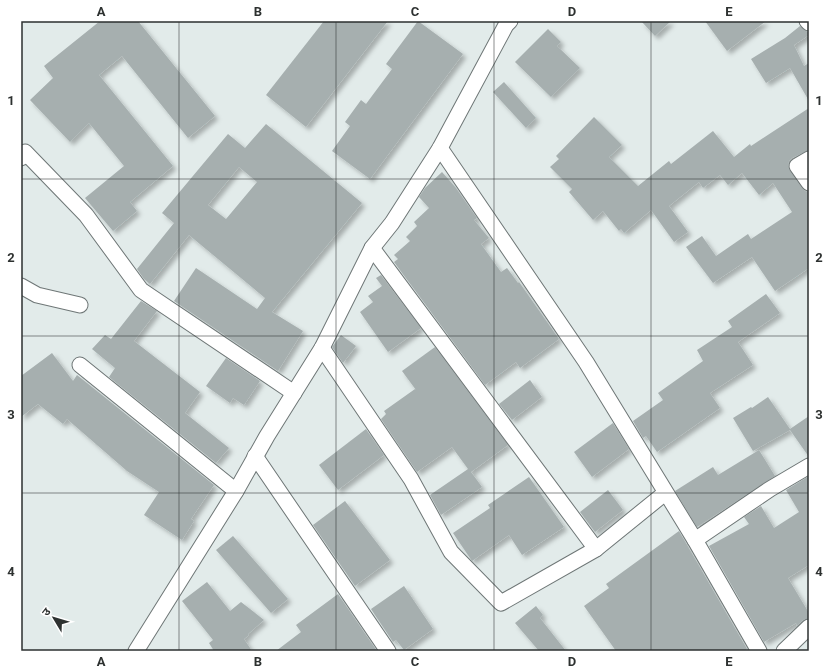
<svg xmlns="http://www.w3.org/2000/svg" width="830" height="672" font-family="Roboto,'Noto Sans Devanagari',sans-serif">
	<style>
		.building { fill: #a6afaf; fill-rule: evenodd; filter: url(#shadow) }
		.lines { fill: none; stroke-linecap: round; stroke-linejoin: round }
		.minor-casing { stroke: #6e7676; stroke-width: 17 }
		.minor { stroke: #fff; stroke-width: 15 }
		.grid { fill: none; stroke: #2d3130; stroke-width: 1; stroke-opacity: 0.55 }
		.neatline { fill: none; stroke: #2d3130; stroke-width: 1.5 }
		.grid-label { font-size: 13px; text-anchor: middle; font-weight: bold; fill: #2d3130 }
	</style>
	<defs>
		<filter id="shadow"><feDropShadow dx="3.5" dy="3.5" stdDeviation="2" flood-color="#0004"/></filter>
	</defs>
	<rect width="100%" height="100%" fill="#e2ebea"/>
	<g class="building">
		<polygon points="100,21 138,21 215,116 188,138 122,56 99,75 173,166 130,202 137,211 113,231 85,198 124,166 89,123 70,142 30,100 53,78 44,66"/>
		<polygon points="324,21 388,21 306,127 266,95"/>
		<polygon points="418,21 463,54 370,179 332,151 350,126 345,122 361,100 366,104 392,69 386,64"/>
		<polygon points="641,21 671,21 655,36"/>
		<polygon points="705,21 766,21 727,51"/>
		<polygon points="800,26 809,33 809,35 794,45 804,66 809,63 809,101 790,68 766,83 751,59 785,38"/>
		<polygon points="548,29 561,42 557,46 580,68 551,97 515,62"/>
		<polygon points="504,82 536,118 526,128 493,92"/>
		<polygon points="809,108 809,150 792,158 789,161 788,166 790,171 802,188 805,191 809,192 809,268 775,291 752,257 713,283 686,247 702,236 716,256 748,234 751,239 792,212 773,183 759,195 742,173 728,185 720,175 703,188 699,182 669,206 688,232 674,242 651,210 624,233 621,229 619,231 603,211 593,220 569,192 572,189 550,167 559,159 556,156 594,117 622,145 609,157 638,186 669,161 671,164 713,131 734,157 750,144 751,146"/>
		<path d="M 266,124 L 362,203 L 272,312 L 303,331 L 278,371 L 174,301 L 196,268 L 257,309 L 265,298 L 189,235 L 150,284 L 144,279 L 137,269 L 174,223 L 162,213 L 228,134 L 245,148 ZM 239,167 L 257,182 L 226,219 L 208,205 Z"/>
		<polygon points="442,172 456,188 477,218 474,220 489,238 481,244 501,272 507,268 518,283 519,282 559,339 520,368 516,362 485,385 394,262 398,259 394,255 410,241 406,237 417,226 414,222 429,208 419,197 425,188"/>
		<polygon points="381,275 421,328 388,352 360,312 373,302 368,296 382,286 376,278"/>
		<polygon points="766,294 780,313 738,342 753,365 710,393 720,408 657,452 646,436 643,438 633,421 663,400 658,393 703,361 697,350 732,327 728,321"/>
		<polygon points="141,301 157,311 134,341 200,392 185,413 229,448 216,463 109,377 115,368 92,349 105,335 111,339"/>
		<polygon points="341,335 356,346 343,363 332,347"/>
		<polygon points="435,347 508,445 471,472 482,487 441,515 430,495 468,469 452,447 417,472 381,419 386,414 384,411 415,389 416,390 402,371"/>
		<polygon points="52,353 73,381 77,375 214,485 191,519 194,521 182,540 144,515 159,492 127,471 67,419 63,424 38,404 21,417 21,376"/>
		<polygon points="226,358 260,381 244,405 233,398 230,403 206,386"/>
		<polygon points="530,380 542,397 512,420 499,404"/>
		<polygon points="768,397 790,429 809,416 809,457 790,430 753,451 733,418 751,407 752,408"/>
		<polygon points="613,423 629,449 592,477 574,452"/>
		<polygon points="366,429 384,455 338,490 319,465"/>
		<polygon points="759,450 775,476 697,527 675,491 713,467 718,475"/>
		<polygon points="809,476 809,565 788,578 809,613 809,618 803,620 797,626 796,623 764,642 709,546 749,524 744,517 761,506 774,528 799,512 786,490"/>
		<polygon points="529,477 564,527 522,555 509,535 472,561 453,533 490,508 488,505"/>
		<polygon points="608,490 623,510 595,532 580,512"/>
		<polygon points="345,501 390,560 355,586 313,525"/>
		<polygon points="679,531 747,649 744,651 616,651 584,606 609,588 606,584"/>
		<polygon points="233,536 288,599 271,613 216,550"/>
		<polygon points="207,582 230,611 241,602 264,620 248,634 249,635 244,639 252,651 214,651 209,643 213,640 182,601"/>
		<polygon points="404,586 433,629 404,650 396,640 393,642 371,609"/>
		<polygon points="338,594 377,651 276,651 301,632 296,625"/>
		<polygon points="536,606 543,615 540,618 566,651 539,651 515,623"/>
	</g>
	<g class="lines">
		<defs>
			<g id="minor">
				<polyline points="807,21 809,23"/>
				<polyline points="440,148 586,362 695,540 759,651"/>
				<polyline points="21,158 25,152 86,215 141,290 294,393"/>
				<polyline points="809,159 797,166 809,183"/>
				<polyline points="372,248 596,549"/>
				<polyline points="21,286 37,295 80,305"/>
				<polyline points="322,348 411,479 451,552 501,603 596,549 665,493"/>
				<polyline points="80,365 236,491"/>
				<polyline points="255,456 388,651"/>
				<polyline points="695,540 770,489 809,466"/>
				<polyline points="136,651 236,491 267,436 322,348 372,248 392,223 440,148 506,25 510,21"/>
				<polyline points="784,651 809,627"/>
			</g>
		</defs>
		<use href="#minor" class="minor-casing"/>
		<use href="#minor" class="minor"/>
	</g>
	<path class="grid" d="M 179,21 L 179,651M 336,21 L 336,651M 494,21 L 494,651M 651,21 L 651,651M 21,179 L 809,179M 21,336 L 809,336M 21,493 L 809,493"/>
	<rect width="830" height="672" fill="none" stroke="#ffffff" stroke-width="44"/>
	<g transform="translate(54 618) rotate(308)" stroke="#ffffff" stroke-width="3" paint-order="stroke">
	<path d="M0-3L7 15L0 10L-7 15Z" fill="#2d3130"/>
	<text y="-6" font-size="11" font-weight="bold" text-anchor="middle" fill="#2d3130">उ</text>
	</g>
	<rect x="22" y="22" width="786" height="628" class="neatline"/>
	<g class="grid-label">
		<text x="101" y="16">A</text>
		<text x="258" y="16">B</text>
		<text x="415" y="16">C</text>
		<text x="572" y="16">D</text>
		<text x="729" y="16">E</text>
		<text x="11" y="105">1</text>
		<text x="819" y="105">1</text>
		<text x="11" y="262">2</text>
		<text x="819" y="262">2</text>
		<text x="11" y="419">3</text>
		<text x="819" y="419">3</text>
		<text x="11" y="576">4</text>
		<text x="819" y="576">4</text>
		<text x="101" y="666">A</text>
		<text x="258" y="666">B</text>
		<text x="415" y="666">C</text>
		<text x="572" y="666">D</text>
		<text x="729" y="666">E</text>
	</g>
</svg>
